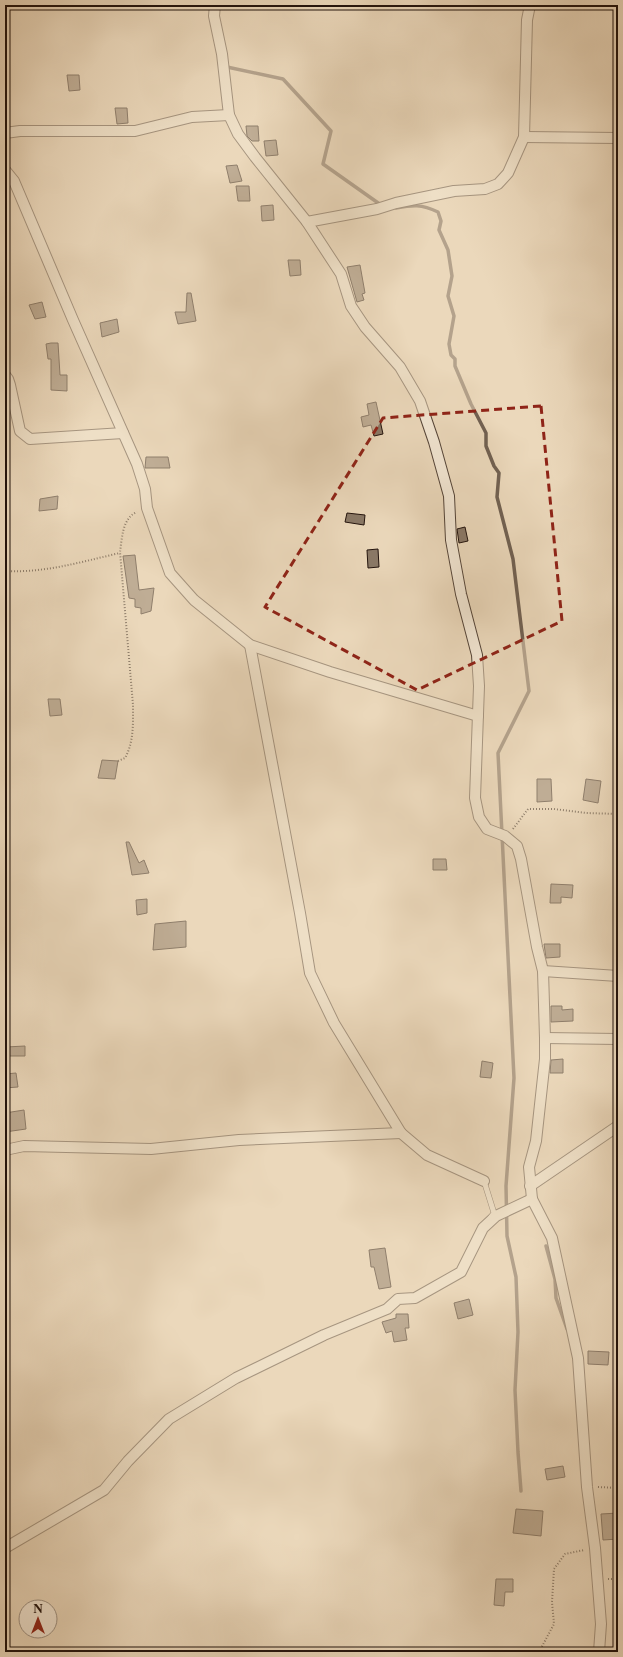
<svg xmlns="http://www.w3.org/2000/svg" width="623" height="1657" font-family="'Libre Caslon Text',serif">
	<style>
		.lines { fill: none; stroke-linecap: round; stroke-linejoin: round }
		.stream { stroke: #716152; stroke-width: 3.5 }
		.building { fill: #8a7967; stroke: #21120c }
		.lane-casing { stroke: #544438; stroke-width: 6 }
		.street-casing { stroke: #544438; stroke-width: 12 }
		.path { stroke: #21120c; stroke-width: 2; stroke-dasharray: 1 2; stroke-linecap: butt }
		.lane { stroke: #f2e6d3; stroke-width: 5 }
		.street { stroke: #f2e6d3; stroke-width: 10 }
		.marked { fill: none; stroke: #8f2418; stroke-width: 3; stroke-dasharray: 8 5; stroke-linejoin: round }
	</style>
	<rect width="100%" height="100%" fill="#ebd8bb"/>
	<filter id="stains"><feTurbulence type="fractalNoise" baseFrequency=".005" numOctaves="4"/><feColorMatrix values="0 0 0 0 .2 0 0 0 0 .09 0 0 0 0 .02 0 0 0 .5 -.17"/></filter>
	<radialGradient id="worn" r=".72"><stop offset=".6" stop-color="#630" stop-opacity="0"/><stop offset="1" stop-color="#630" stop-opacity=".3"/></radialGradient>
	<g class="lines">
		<g class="stream">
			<polyline points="226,64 227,67 283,79 331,131 323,164 381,205"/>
			<path d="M 396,208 C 413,205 421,204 438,212 L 441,221 L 439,230 L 448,250 L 452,276 L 448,296 L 454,316 L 449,344 L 451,355 L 455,359 L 455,366 L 471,404 L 486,433 L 486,446 L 494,466 L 499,473 L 497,497 L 513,559 L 529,691 L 498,753 L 514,1078 L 506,1186 L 507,1236 L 516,1277 L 518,1332 L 515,1390 L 518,1452 L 521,1491"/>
			<polyline points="546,1246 555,1279 556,1298 567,1329"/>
		</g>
	</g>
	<g class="building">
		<polygon points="67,75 79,75 80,90 69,91"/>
		<polygon points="115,108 127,108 128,123 117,124"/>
		<polygon points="246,126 258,126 259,141 252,141 247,136"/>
		<polygon points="276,140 278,155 266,156 264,141"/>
		<polygon points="237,165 242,181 230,183 226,166"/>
		<polygon points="236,186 249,186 250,201 238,201"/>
		<polygon points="273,205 274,220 262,221 261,206"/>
		<polygon points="288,260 300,260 301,275 290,276"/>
		<polygon points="360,265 365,293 362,294 364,300 357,302 347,267"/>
		<polygon points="187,293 191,293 196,321 178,324 175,312 186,312"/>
		<polygon points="42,302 46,317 35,319 29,305"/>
		<polygon points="117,319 119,332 102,337 100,323"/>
		<polygon points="51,343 58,343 60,375 67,375 67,391 51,390 51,359 48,359 46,344"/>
		<polygon points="376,402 383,434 374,436 371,425 363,427 361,417 369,415 367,404"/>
		<polygon points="146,457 168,457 170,468 145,468"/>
		<polygon points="58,496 57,509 39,511 40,499"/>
		<polygon points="347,513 365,515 364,525 345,522"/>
		<polygon points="465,527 468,541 459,543 457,529"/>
		<polygon points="378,549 379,567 368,568 367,550"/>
		<polygon points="135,555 139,590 154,588 151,611 141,614 141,608 135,607 135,599 129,598 123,556"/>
		<polygon points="48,699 60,699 62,715 50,716"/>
		<polygon points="102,760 118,761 115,779 98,778"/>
		<polygon points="537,779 551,779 552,801 537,802"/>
		<polygon points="586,779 601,781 598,803 583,800"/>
		<polygon points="126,842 129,842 139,863 144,860 149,873 132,875"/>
		<polygon points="433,859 446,859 447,870 433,870"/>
		<polygon points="551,884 573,885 572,898 561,897 561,903 550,903"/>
		<polygon points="147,899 147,913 137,915 136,900"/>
		<polygon points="186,921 186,947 153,950 155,924"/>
		<polygon points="544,944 560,944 560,957 546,958"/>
		<polygon points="551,1006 562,1006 562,1010 573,1009 573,1021 551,1022"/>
		<polygon points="25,1046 25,1056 6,1056 6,1047"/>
		<polygon points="563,1059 563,1073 550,1073 551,1060"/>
		<polygon points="482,1061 493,1063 491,1078 480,1077"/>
		<polygon points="16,1073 18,1087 5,1088 5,1074"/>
		<polygon points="24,1110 26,1129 5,1132 5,1113"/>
		<polygon points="385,1248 391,1287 379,1289 374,1267 371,1267 369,1250"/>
		<polygon points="469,1299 473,1315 458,1319 454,1303"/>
		<polygon points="396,1314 408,1314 409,1328 405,1328 407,1340 394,1342 392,1331 386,1333 382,1322 396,1318"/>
		<polygon points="588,1351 609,1352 608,1365 588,1364"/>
		<polygon points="563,1466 565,1477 547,1480 545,1469"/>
		<polygon points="516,1509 543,1511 541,1536 513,1533"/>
		<polygon points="618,1513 618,1539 603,1540 601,1514"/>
		<polygon points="496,1579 513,1579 513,1592 505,1592 504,1606 494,1605"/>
	</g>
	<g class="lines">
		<defs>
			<polyline id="lane" points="484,1181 494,1213 491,1217"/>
			<g id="street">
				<polyline points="215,5 214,16 222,54 229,115"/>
				<polyline points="5,133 20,131 135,131 192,117 229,115 238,134 255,157 307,222 341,274 351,306 365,327 400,367 420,401 434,442 449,496 451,540 461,594 477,655 479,686 475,798 479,817 487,829 505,836 517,846 521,859 537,947 543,971 545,1038 545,1059 536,1141 529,1167 532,1199 552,1238 578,1358 587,1487 595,1548 601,1624 599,1652"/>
				<polyline points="524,137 618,138"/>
				<polyline points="5,170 14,181 73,320 137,464 145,489 147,508 170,573 194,600 250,645 330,672 478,716"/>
				<polyline points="307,222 377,209 396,203 454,191 485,189 498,184 508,173 524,137 527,20 530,5"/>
				<polyline points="5,375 8,379 10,385 20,431 30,439 123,433"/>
				<polyline points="250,645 300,913 310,973 334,1023 401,1133 427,1155 484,1181"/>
				<polyline points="543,971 618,976"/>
				<polyline points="545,1038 618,1039"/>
				<polyline points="5,1150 24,1146 151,1149 239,1140 401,1133"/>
				<polyline points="530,1186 618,1126"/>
				<polyline points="5,1548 104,1490 128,1461 169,1419 236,1378 324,1335 387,1309 398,1299 415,1298 461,1272 483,1228 496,1216 532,1199"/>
			</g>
		</defs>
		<use href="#lane" class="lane-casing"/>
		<use href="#street" class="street-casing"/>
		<g class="path">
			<path d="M 5,571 C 46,573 80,562 120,553"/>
			<path d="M 118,761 L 125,758 C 134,742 133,723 133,705 L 120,552 C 122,539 122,518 137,512"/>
			<polyline points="513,829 528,809 554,809 586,813 618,814"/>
			<polyline points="598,1487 618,1488"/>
			<polyline points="608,1579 618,1579"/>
			<polyline points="539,1652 554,1624 552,1602 554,1569 565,1554 584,1550"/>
		</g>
		<use href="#lane" class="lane"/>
		<use href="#street" class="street"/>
	</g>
	<path d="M0 0H623V1657H0ZM 541,406 L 562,621 L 417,690 L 265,607 L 383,418 Z" fill="#ebd8bb" fill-opacity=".55" fill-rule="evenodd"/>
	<path class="marked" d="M 541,406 L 562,621 L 417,690 L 265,607 L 383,418 Z"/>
	<rect width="623" height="1657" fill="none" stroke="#ebd8bb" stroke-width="20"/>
	<rect x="6" y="6" width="611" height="1645" fill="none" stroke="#21120c" stroke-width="2"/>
	<rect x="10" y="10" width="603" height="1637" fill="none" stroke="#21120c"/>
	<g transform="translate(38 1619)"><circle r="19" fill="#f2e6d3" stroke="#9e9183"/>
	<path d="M0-3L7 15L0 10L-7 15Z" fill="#8f2418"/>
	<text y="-6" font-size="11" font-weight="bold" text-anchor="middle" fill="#21120c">N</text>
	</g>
	<rect width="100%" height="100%" filter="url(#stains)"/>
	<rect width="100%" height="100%" fill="url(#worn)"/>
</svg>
